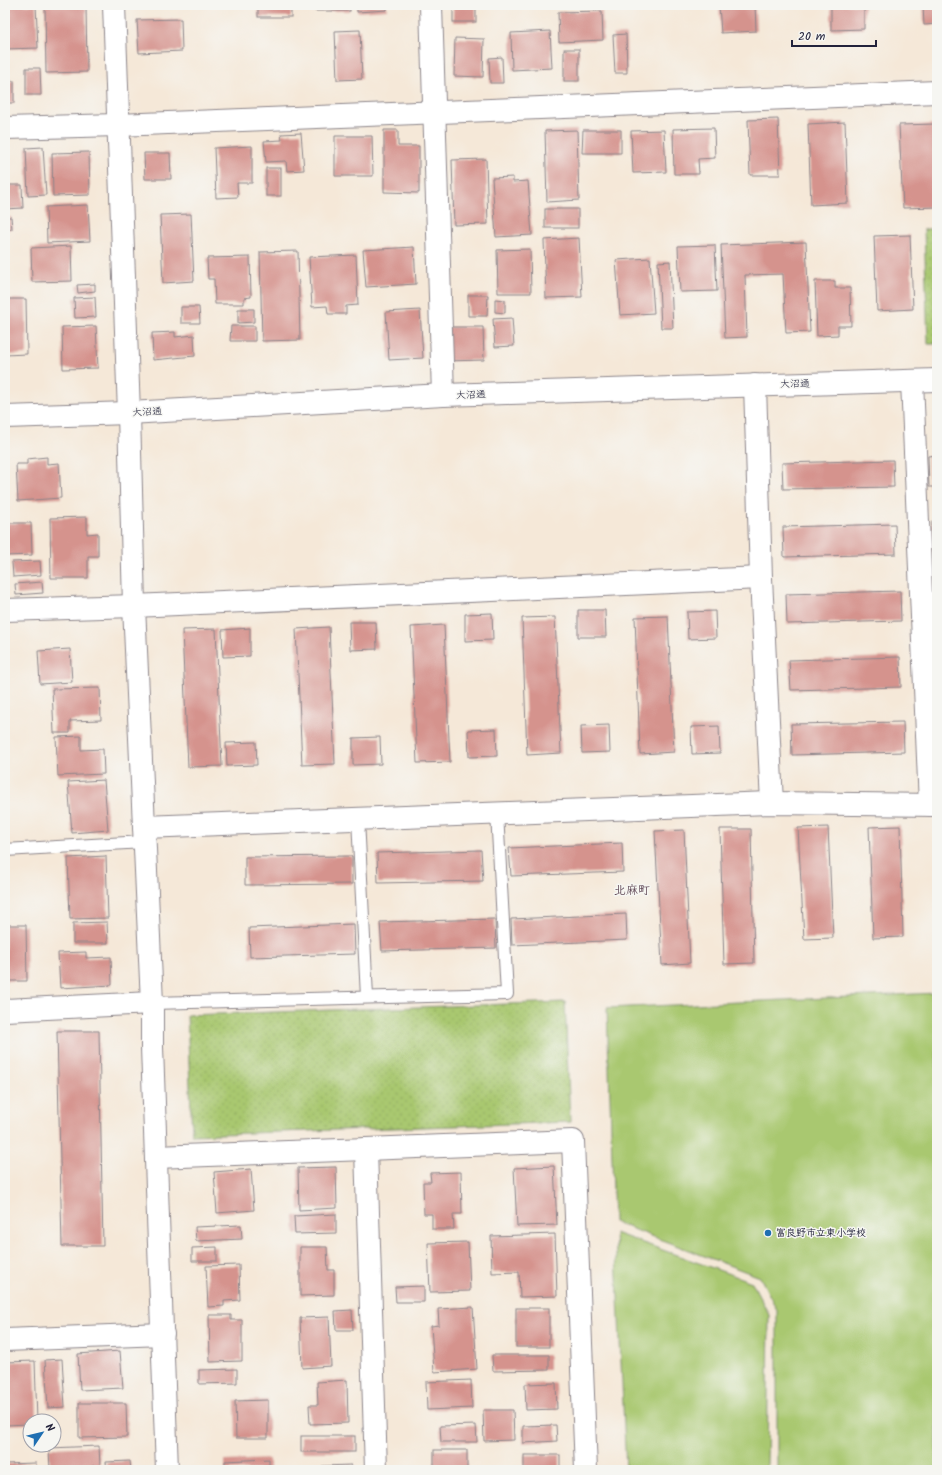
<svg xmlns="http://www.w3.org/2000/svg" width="942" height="1475" font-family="Kalam,'Klee One',sans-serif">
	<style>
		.green { fill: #a9c870; stroke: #667556 }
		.park { fill: url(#park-dots); stroke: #667556 }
		.building { fill: #d5938d }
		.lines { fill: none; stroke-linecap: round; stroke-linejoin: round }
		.service-casing { stroke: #8c858a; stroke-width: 14 }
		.minor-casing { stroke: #8c858a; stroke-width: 24 }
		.tertiary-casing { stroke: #8c858a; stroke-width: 24 }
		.service { stroke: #fff; stroke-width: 12 }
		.minor { stroke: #fff; stroke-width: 22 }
		.tertiary { stroke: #fff; stroke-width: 22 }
		.poi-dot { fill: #1f6fb2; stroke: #f6f6f2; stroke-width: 1.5 }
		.labels { text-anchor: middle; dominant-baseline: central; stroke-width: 3; stroke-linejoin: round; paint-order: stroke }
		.street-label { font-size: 10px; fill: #22223b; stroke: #f6f6f2 }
		.poi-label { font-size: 10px; font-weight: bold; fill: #22223b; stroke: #f6f6f2; text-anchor: start }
		.quarter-label { font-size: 12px; font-weight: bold; fill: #614a58; stroke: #f6f6f2 }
	</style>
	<defs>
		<pattern id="park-dots" width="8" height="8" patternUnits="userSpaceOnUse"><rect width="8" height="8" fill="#a9c870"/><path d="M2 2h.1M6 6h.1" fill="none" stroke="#91ac62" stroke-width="1.8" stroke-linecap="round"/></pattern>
	</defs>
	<rect width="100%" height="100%" fill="#f6f6f2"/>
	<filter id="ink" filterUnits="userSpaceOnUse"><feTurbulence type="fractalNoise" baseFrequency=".025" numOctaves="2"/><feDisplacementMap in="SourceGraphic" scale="8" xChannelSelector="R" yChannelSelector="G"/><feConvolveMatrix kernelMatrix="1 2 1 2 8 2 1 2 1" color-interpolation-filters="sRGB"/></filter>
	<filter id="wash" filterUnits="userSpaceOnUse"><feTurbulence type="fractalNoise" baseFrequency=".012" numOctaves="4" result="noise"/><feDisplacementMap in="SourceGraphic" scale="16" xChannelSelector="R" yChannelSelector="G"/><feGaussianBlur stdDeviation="0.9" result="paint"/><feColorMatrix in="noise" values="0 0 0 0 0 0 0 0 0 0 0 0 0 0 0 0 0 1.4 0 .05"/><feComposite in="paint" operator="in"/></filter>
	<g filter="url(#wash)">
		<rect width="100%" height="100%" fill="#f5e8d8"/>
		<g class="green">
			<polygon points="937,993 937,1470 777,1470 777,1310 760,1277 614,1222 607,1008"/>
			<polygon points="615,1233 752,1282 769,1315 767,1470 626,1470"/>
		</g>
		<g class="park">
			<polygon points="924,229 937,229 937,344 928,344"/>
			<polygon points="565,1002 570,1122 192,1135 187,1015"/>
		</g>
		<g id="blocks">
			<g class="building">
				<polygon points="5,5 36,5 38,48 5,49"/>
				<polygon points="45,5 86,5 87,72 46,73"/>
				<rect x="258" y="5" width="33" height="12"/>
				<rect x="315" y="5" width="35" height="6"/>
				<polygon points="357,5 387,5 387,10 357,12"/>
				<rect x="453" y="5" width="23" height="17"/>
				<polygon points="719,5 755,5 756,31 721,33"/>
				<polygon points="831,5 864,5 864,29 831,30"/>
				<polygon points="923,5 937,5 937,24 924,25"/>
				<polygon points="602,11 603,40 559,42 558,12"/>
				<polygon points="181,19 182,51 139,53 137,20"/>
				<polygon points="360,30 362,79 337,80 335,31"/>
				<polygon points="550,31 552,68 512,70 511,33"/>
				<polygon points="626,34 627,73 615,73 613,35"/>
				<polygon points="455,38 484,39 483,77 454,76"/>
				<rect x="564" y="49" width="15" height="32"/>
				<polygon points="502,57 503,83 490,83 489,58"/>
				<polygon points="26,68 40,68 41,95 26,95"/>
				<rect x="5" y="81" width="9" height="22"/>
				<polygon points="778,119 780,175 750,175 748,120"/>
				<polygon points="845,122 848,203 811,205 808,124"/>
				<polygon points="936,124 937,207 903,208 899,125"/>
				<polygon points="714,128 715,158 698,159 699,174 674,174 673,129"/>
				<polygon points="384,130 398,130 398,146 419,146 419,193 384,192"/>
				<polygon points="577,130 579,200 547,202 545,131"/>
				<polygon points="583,130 621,130 621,153 582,153"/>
				<polygon points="664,130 666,172 633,173 631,131"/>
				<polygon points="301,133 304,170 287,171 286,161 266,162 264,141 282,140 281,134"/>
				<polygon points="335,136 372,136 373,176 335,176"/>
				<polygon points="252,146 252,183 237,183 238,197 216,198 214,148"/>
				<polygon points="43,147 46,195 28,196 26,148"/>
				<polygon points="89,152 90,195 53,196 52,153"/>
				<polygon points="144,153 170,153 171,179 145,179"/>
				<polygon points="486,159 488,224 454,225 452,160"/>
				<rect x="266" y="168" width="15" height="28"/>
				<polygon points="513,177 513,182 528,181 532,235 496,237 492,178"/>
				<polygon points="5,185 22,185 23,208 5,209"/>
				<polygon points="88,205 90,241 47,243 46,207"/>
				<rect x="545" y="209" width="33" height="19"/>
				<polygon points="191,214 194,281 163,283 160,215"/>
				<polygon points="5,217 11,217 12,229 5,230"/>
				<polygon points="910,235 913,309 877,311 874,236"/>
				<polygon points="579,238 582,297 546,298 544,240"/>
				<polygon points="806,242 810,332 786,333 783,274 745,275 747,337 725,338 721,245"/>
				<polygon points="715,245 717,291 680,292 678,246"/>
				<polygon points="71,246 72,281 32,282 31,248"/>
				<polygon points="414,247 416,284 366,287 363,250"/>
				<polygon points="530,249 531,293 498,293 497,250"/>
				<polygon points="298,251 300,340 262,341 260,252"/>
				<polygon points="356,255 358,305 346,306 346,314 328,314 327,306 312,307 309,257"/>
				<polygon points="250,257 251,297 244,298 244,304 215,304 214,279 208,279 207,258"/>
				<polygon points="650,258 654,313 620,315 616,260"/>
				<polygon points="670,261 673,328 661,328 658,262"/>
				<polygon points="815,281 835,281 835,288 850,288 851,326 838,326 838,335 817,336"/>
				<polygon points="95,284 95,291 78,293 77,285"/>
				<polygon points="468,295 488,295 487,316 468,316"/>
				<polygon points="95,297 96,317 75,318 74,298"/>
				<polygon points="5,299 26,299 27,354 5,355"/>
				<polygon points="495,299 505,300 505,313 495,312"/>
				<polygon points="181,307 199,307 200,323 181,323"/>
				<polygon points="238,309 254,309 254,322 238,323"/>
				<polygon points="420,310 423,358 389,360 386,312"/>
				<polygon points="512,318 514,346 495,347 493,319"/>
				<polygon points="96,326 98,368 63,369 62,327"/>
				<polygon points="231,326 255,326 255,341 230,341"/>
				<polygon points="446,327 483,327 484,360 446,361"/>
				<polygon points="175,332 175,337 194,335 195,356 153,360 152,333"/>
				<polygon points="937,455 937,487 929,487 928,456"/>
				<polygon points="47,457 47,464 59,463 61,498 18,501 16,464 27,464 27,459"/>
				<polygon points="893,460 894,487 783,489 782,463"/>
				<polygon points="87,517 87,534 98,533 98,556 88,556 88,578 51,578 50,518"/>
				<rect x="932" y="522" width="5" height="30"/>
				<polygon points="5,523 31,523 32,555 5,556"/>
				<polygon points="895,524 896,554 784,557 783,527"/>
				<polygon points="40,561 41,575 13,577 12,562"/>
				<polygon points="42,582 43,593 16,595 15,584"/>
				<polygon points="934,589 937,589 937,618 935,618"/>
				<polygon points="900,591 901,621 787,624 786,594"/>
				<polygon points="578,610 605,610 606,637 578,637"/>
				<polygon points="715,611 716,638 688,639 687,612"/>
				<polygon points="492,613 493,640 465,641 465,614"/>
				<polygon points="668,616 674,752 640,754 635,617"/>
				<polygon points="555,617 561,753 527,755 522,618"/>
				<polygon points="349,622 376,622 377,649 350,650"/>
				<polygon points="444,625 450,762 417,763 411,627"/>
				<polygon points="329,627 335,764 302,765 296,629"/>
				<polygon points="250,628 250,656 223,657 222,630"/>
				<polygon points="216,629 222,766 188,767 182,630"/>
				<polygon points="70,649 72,682 40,684 38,651"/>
				<polygon points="935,654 937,654 937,682 936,682"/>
				<polygon points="900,657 901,687 791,690 789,660"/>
				<polygon points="100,688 101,720 70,721 70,733 54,733 52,689"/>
				<polygon points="903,722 904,752 792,755 791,724"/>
				<polygon points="609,725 610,752 582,753 581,726"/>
				<polygon points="719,726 720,753 692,754 691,727"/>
				<polygon points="496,729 497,756 469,757 468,730"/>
				<polygon points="81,736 81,750 103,749 104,774 58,776 56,737"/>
				<polygon points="380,737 381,764 353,765 353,738"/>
				<polygon points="256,742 257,765 227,766 226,743"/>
				<polygon points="104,780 108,830 72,833 68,782"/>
				<polygon points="900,826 903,937 873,938 869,827"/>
				<polygon points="828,827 833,938 804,939 798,828"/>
				<polygon points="720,829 751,829 754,963 724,964"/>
				<polygon points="684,830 690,963 662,965 655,831"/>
				<polygon points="622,843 623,872 511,876 509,848"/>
				<polygon points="481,850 483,881 378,883 377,853"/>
				<polygon points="106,856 108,918 70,919 68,858"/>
				<polygon points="352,856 352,884 245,885 245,857"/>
				<polygon points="626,914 627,940 512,945 511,919"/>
				<polygon points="495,919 496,948 382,951 380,922"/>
				<polygon points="107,922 108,943 73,943 73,923"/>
				<polygon points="354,924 355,954 250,957 249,928"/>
				<polygon points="5,925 26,925 27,981 5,981"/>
				<polygon points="86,952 86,958 111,957 112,985 60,988 58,953"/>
				<polygon points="57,1031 99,1031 103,1246 62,1246"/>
				<polygon points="554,1166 557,1225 517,1226 514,1168"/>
				<polygon points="336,1167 337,1208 299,1210 298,1168"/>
				<polygon points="251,1169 254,1210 217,1213 214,1172"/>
				<polygon points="461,1172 462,1214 453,1214 454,1229 432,1229 432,1214 424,1214 423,1182 431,1182 430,1173"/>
				<polygon points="336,1214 336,1233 295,1234 294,1216"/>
				<polygon points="241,1225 242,1239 196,1241 195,1227"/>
				<polygon points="555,1234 557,1296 520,1297 519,1272 492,1273 491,1236"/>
				<polygon points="468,1242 470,1291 430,1292 428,1243"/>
				<polygon points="217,1247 217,1261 192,1261 192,1248"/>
				<polygon points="300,1247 327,1247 328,1270 334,1270 334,1295 300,1296"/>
				<polygon points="239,1265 240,1300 224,1301 224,1306 208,1307 206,1266"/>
				<polygon points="424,1286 424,1302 396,1302 395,1287"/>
				<polygon points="473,1307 477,1369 434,1372 431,1326 439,1325 438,1309"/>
				<rect x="516" y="1308" width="33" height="39"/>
				<polygon points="352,1310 353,1330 336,1330 335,1311"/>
				<polygon points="209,1315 231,1315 231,1320 242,1320 242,1361 210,1362"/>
				<polygon points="329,1317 331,1366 302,1368 300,1318"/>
				<polygon points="120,1351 123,1388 80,1390 78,1354"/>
				<polygon points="492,1355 549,1355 549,1370 493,1371"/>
				<polygon points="62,1359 65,1407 48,1408 45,1360"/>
				<polygon points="35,1361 37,1421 30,1421 30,1424 5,1425 5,1362"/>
				<polygon points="237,1369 237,1383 199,1384 199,1370"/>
				<polygon points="347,1380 348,1423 310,1424 309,1405 318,1405 317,1382"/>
				<polygon points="471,1380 472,1408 427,1410 426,1382"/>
				<polygon points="556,1383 557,1409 526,1410 525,1384"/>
				<polygon points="268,1400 268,1438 236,1438 235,1401"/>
				<polygon points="79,1403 126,1403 127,1437 79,1438"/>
				<polygon points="483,1410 513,1410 514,1440 484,1441"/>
				<polygon points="476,1425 477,1442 441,1442 440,1426"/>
				<polygon points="556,1425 557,1441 523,1443 523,1426"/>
				<rect x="301" y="1436" width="54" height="16"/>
				<polygon points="99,1446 100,1466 92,1466 92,1470 50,1470 49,1448"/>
				<rect x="434" y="1450" width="33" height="20"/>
				<rect x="524" y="1455" width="36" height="15"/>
				<polygon points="269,1459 269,1470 225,1470 225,1461"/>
				<polygon points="130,1461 131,1470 107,1470 106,1462"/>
				<polygon points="36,1463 36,1470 5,1470 5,1464"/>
				<polygon points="351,1465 351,1470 323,1470 322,1466"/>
			</g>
		</g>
	</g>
	<g filter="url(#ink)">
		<use href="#blocks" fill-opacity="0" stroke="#8c858a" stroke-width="1"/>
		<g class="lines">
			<defs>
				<g id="service">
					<polyline points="358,819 367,997"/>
					<polyline points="5,850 144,842"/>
					<polyline points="152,1003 507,994 497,813"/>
				</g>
				<g id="minor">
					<polyline points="114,5 129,413 134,606 152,1003 152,1047 167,1470"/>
					<polyline points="431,5 443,395"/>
					<polyline points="5,128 118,125 937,92"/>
					<polyline points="912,381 930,805"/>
					<polyline points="755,385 761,578 772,803"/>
					<polyline points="5,610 134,606 761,578"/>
					<polyline points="144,827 772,803 937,805"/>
					<polyline points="5,1010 152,1003"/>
					<polyline points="366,1149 376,1470"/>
					<polyline points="156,1157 573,1141 586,1470"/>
					<polyline points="5,1340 163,1334"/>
				</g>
				<polyline id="tertiary" points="5,417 129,413 443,395 937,380"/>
			</defs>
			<use href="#service" class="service-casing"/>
			<use href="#minor" class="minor-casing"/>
			<use href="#tertiary" class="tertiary-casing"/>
			<use href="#service" class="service"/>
			<use href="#minor" class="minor"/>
			<use href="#tertiary" class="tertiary"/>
		</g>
	</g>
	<circle class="poi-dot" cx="768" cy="1233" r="4"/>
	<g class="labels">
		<g class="street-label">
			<text transform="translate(795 384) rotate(-1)">大沼通</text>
			<text transform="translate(471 395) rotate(-2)">大沼通</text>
			<text transform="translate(147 412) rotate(-3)">大沼通</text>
		</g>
		<g class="poi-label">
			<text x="776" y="1233">富良野市立東小学校</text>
		</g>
		<g class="quarter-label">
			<text x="632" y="890">北麻町</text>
		</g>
	</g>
	<rect width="942" height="1475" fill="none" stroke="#f6f6f2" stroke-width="20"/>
	<g transform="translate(42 1433) rotate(55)"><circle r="19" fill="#f6f6f2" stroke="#a1a1a9"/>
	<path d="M0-3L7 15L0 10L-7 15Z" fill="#1f6fb2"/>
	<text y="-6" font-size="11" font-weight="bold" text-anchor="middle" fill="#22223b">N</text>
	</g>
	<path d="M792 40v6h84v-6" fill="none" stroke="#22223b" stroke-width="2"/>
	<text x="798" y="40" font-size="12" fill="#22223b" stroke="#f6f6f2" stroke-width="3" paint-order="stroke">20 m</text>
</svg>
